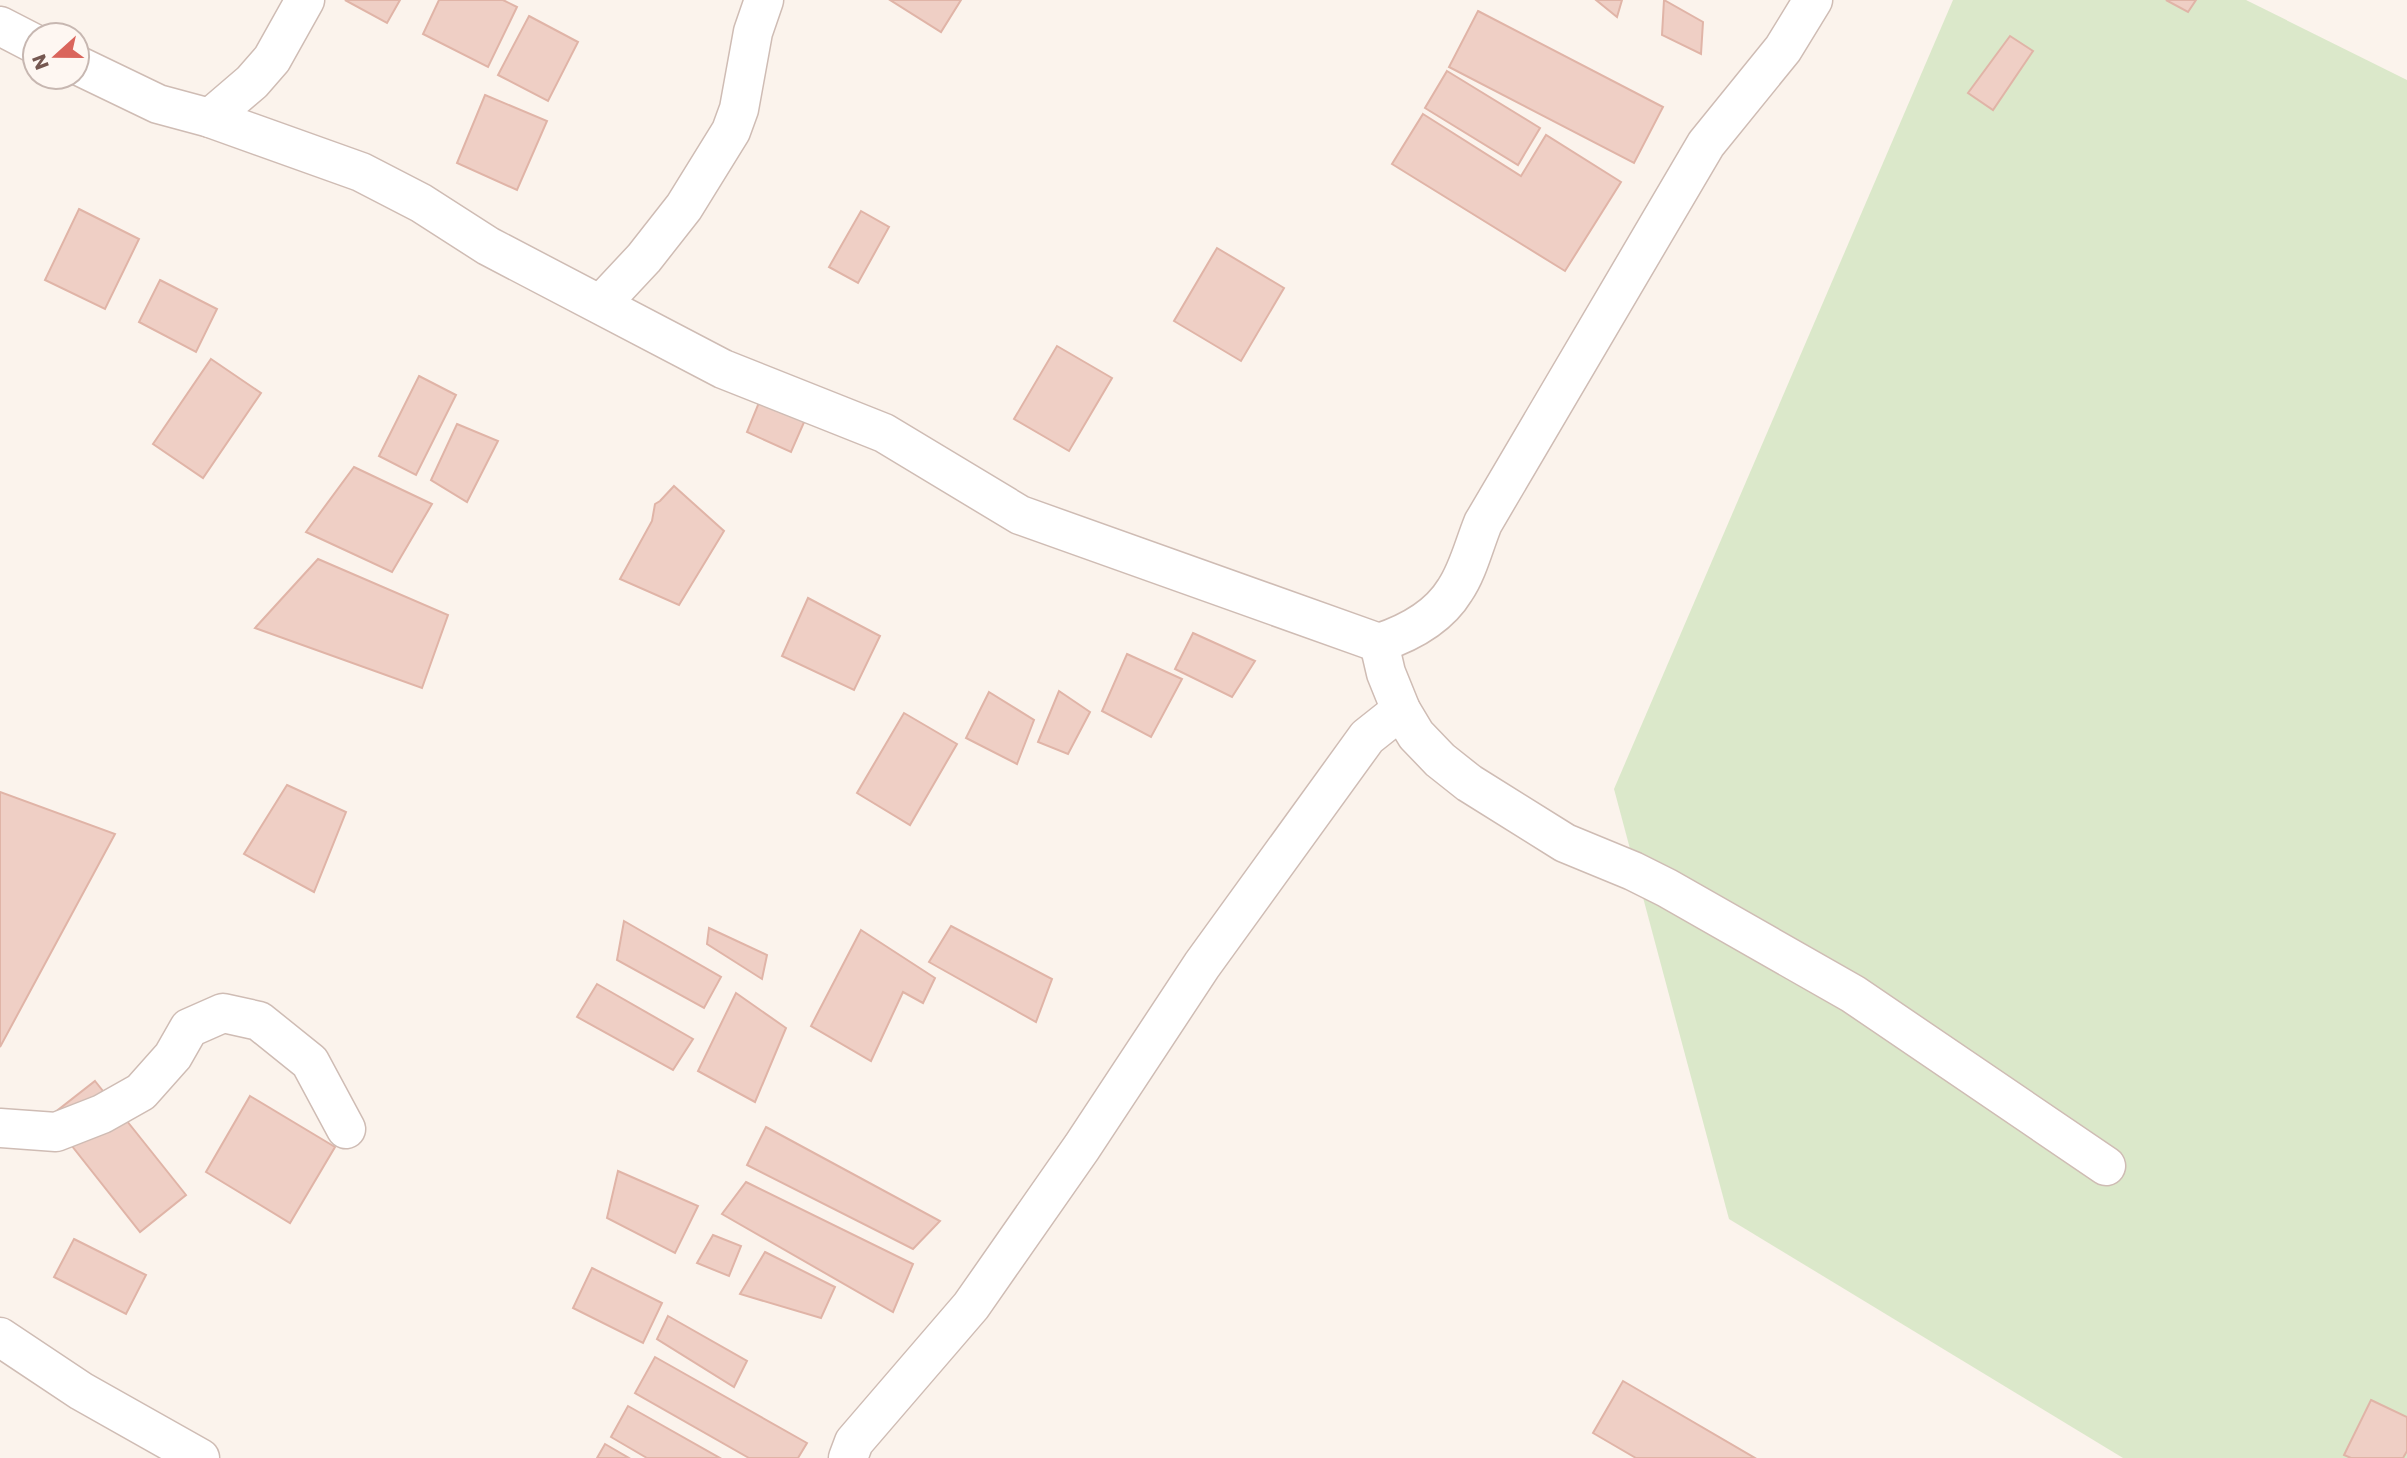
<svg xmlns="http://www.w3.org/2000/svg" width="2407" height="1458" font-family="Poppins,sans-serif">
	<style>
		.green { fill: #dbe8ca }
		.building { fill: #efcfc5; stroke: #e0b4a7; stroke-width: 2 }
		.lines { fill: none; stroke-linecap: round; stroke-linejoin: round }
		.minor-casing { stroke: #cfbcb4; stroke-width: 41 }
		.minor { stroke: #fff; stroke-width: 38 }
	</style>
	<rect width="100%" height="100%" fill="#fbf3ec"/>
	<polygon class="green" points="1953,0 2246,0 2407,80 2407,1458 2123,1458 1729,1219 1614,789"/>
	<g class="building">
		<polygon points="345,0 400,0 387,23"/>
		<polygon points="439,0 503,0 517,7 488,67 423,34"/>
		<polygon points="890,0 961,0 941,32"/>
		<polygon points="1596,0 1622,0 1617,17"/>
		<polygon points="1664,0 1703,22 1701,54 1662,35"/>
		<polygon points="2166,0 2196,0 2188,12"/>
		<polygon points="1478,11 1663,107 1634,163 1449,67"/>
		<polygon points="529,16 578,42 548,101 498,75"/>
		<polygon points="2010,36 2033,51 1993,110 1968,93"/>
		<polygon points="1447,71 1540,128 1518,165 1425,108"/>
		<polygon points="485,95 547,121 517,190 457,163"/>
		<polygon points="1423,114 1521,176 1546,135 1621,182 1565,271 1392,164"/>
		<polygon points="79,209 139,239 105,309 45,280"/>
		<polygon points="861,211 889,227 858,283 829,267"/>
		<polygon points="1217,248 1284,288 1241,361 1174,321"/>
		<polygon points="160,280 217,309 196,352 139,322"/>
		<polygon points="1057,346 1112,378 1069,451 1014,419"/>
		<polygon points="211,359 261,393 203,478 153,444"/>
		<polygon points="419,376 456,395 416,475 379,456"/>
		<polygon points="760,400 805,420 791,452 747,432"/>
		<polygon points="457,424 498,441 467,502 431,480"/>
		<polygon points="354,467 432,504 392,572 306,532"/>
		<polygon points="674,486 724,531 679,605 620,579 652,521 655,504 660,501"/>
		<polygon points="318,559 448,615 422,688 255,628"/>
		<polygon points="808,598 880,636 854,690 782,656"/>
		<polygon points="1193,633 1255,661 1232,697 1175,669"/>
		<polygon points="1127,654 1182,679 1151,737 1102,711"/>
		<polygon points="1059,691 1090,712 1068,754 1038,742"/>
		<polygon points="989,692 1034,720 1017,764 966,738"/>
		<polygon points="904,713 957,744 910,825 857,793"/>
		<polygon points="287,785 346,812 314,892 244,854"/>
		<polygon points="0,792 115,834 0,1047"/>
		<polygon points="624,921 721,977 704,1008 617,960"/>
		<polygon points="951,926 1052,979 1036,1022 929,962"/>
		<polygon points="709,928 767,955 762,979 707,944"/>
		<polygon points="861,930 935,978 923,1003 903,992 871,1061 811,1026"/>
		<polygon points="597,984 693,1039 673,1070 577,1017"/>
		<polygon points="736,993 786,1028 755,1102 698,1071"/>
		<polygon points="95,1081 186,1195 140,1232 49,1117"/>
		<polygon points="250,1096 335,1147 290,1223 206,1172"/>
		<polygon points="766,1127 940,1221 913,1249 747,1165"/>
		<polygon points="618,1171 698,1206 675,1253 607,1218"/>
		<polygon points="746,1182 913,1264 893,1312 722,1214"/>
		<polygon points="713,1235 741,1246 729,1276 697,1263"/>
		<polygon points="74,1239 146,1275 126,1314 54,1277"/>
		<polygon points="765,1252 835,1287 821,1318 740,1294"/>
		<polygon points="592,1268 662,1303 643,1343 573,1308"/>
		<polygon points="668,1316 747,1361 734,1387 657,1339"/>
		<polygon points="655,1357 807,1443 798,1458 749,1458 635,1393"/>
		<polygon points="1623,1381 1755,1458 1636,1458 1593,1433"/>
		<polygon points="2371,1400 2407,1417 2407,1451 2403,1458 2351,1458 2344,1455"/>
		<polygon points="628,1406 720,1458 647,1458 611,1437"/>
		<polygon points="605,1444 629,1458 597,1458"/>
	</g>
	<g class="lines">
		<defs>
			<g id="minor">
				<polyline points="0,26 35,44"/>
				<path d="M 77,65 L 158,104 L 210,118 L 361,172 L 421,203 L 488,246 L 723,369 L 884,433 L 1020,515 L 1379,643 C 1409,633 1438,618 1455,590 C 1468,571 1474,545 1483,523 L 1706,144 L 1783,49 L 1813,0"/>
				<polyline points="210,118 252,82 272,59 305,0"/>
				<polyline points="601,304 644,258 684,207 731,131 739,109 753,32 764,0"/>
				<polyline points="1379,643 1386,673 1401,710 1416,735 1440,760 1469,783 1565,843 1633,871 1667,888 1853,994 2106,1166"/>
				<polyline points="0,1128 56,1132 102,1114 141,1092 173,1056 189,1028 223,1013 259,1021 310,1062 346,1129"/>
				<polyline points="0,1337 81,1391 200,1458"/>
				<polyline points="848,1458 854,1442 971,1306 1082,1147 1202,965 1367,737 1401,710"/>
			</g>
		</defs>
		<use href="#minor" class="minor-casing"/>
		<use href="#minor" class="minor"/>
	</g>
	<g transform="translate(56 56) rotate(249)"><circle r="33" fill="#fef7f2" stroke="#c7b7b1" stroke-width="2"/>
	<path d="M0-5L12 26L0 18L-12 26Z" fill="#da655c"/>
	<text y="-10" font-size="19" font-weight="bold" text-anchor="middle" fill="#755750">N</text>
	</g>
</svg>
